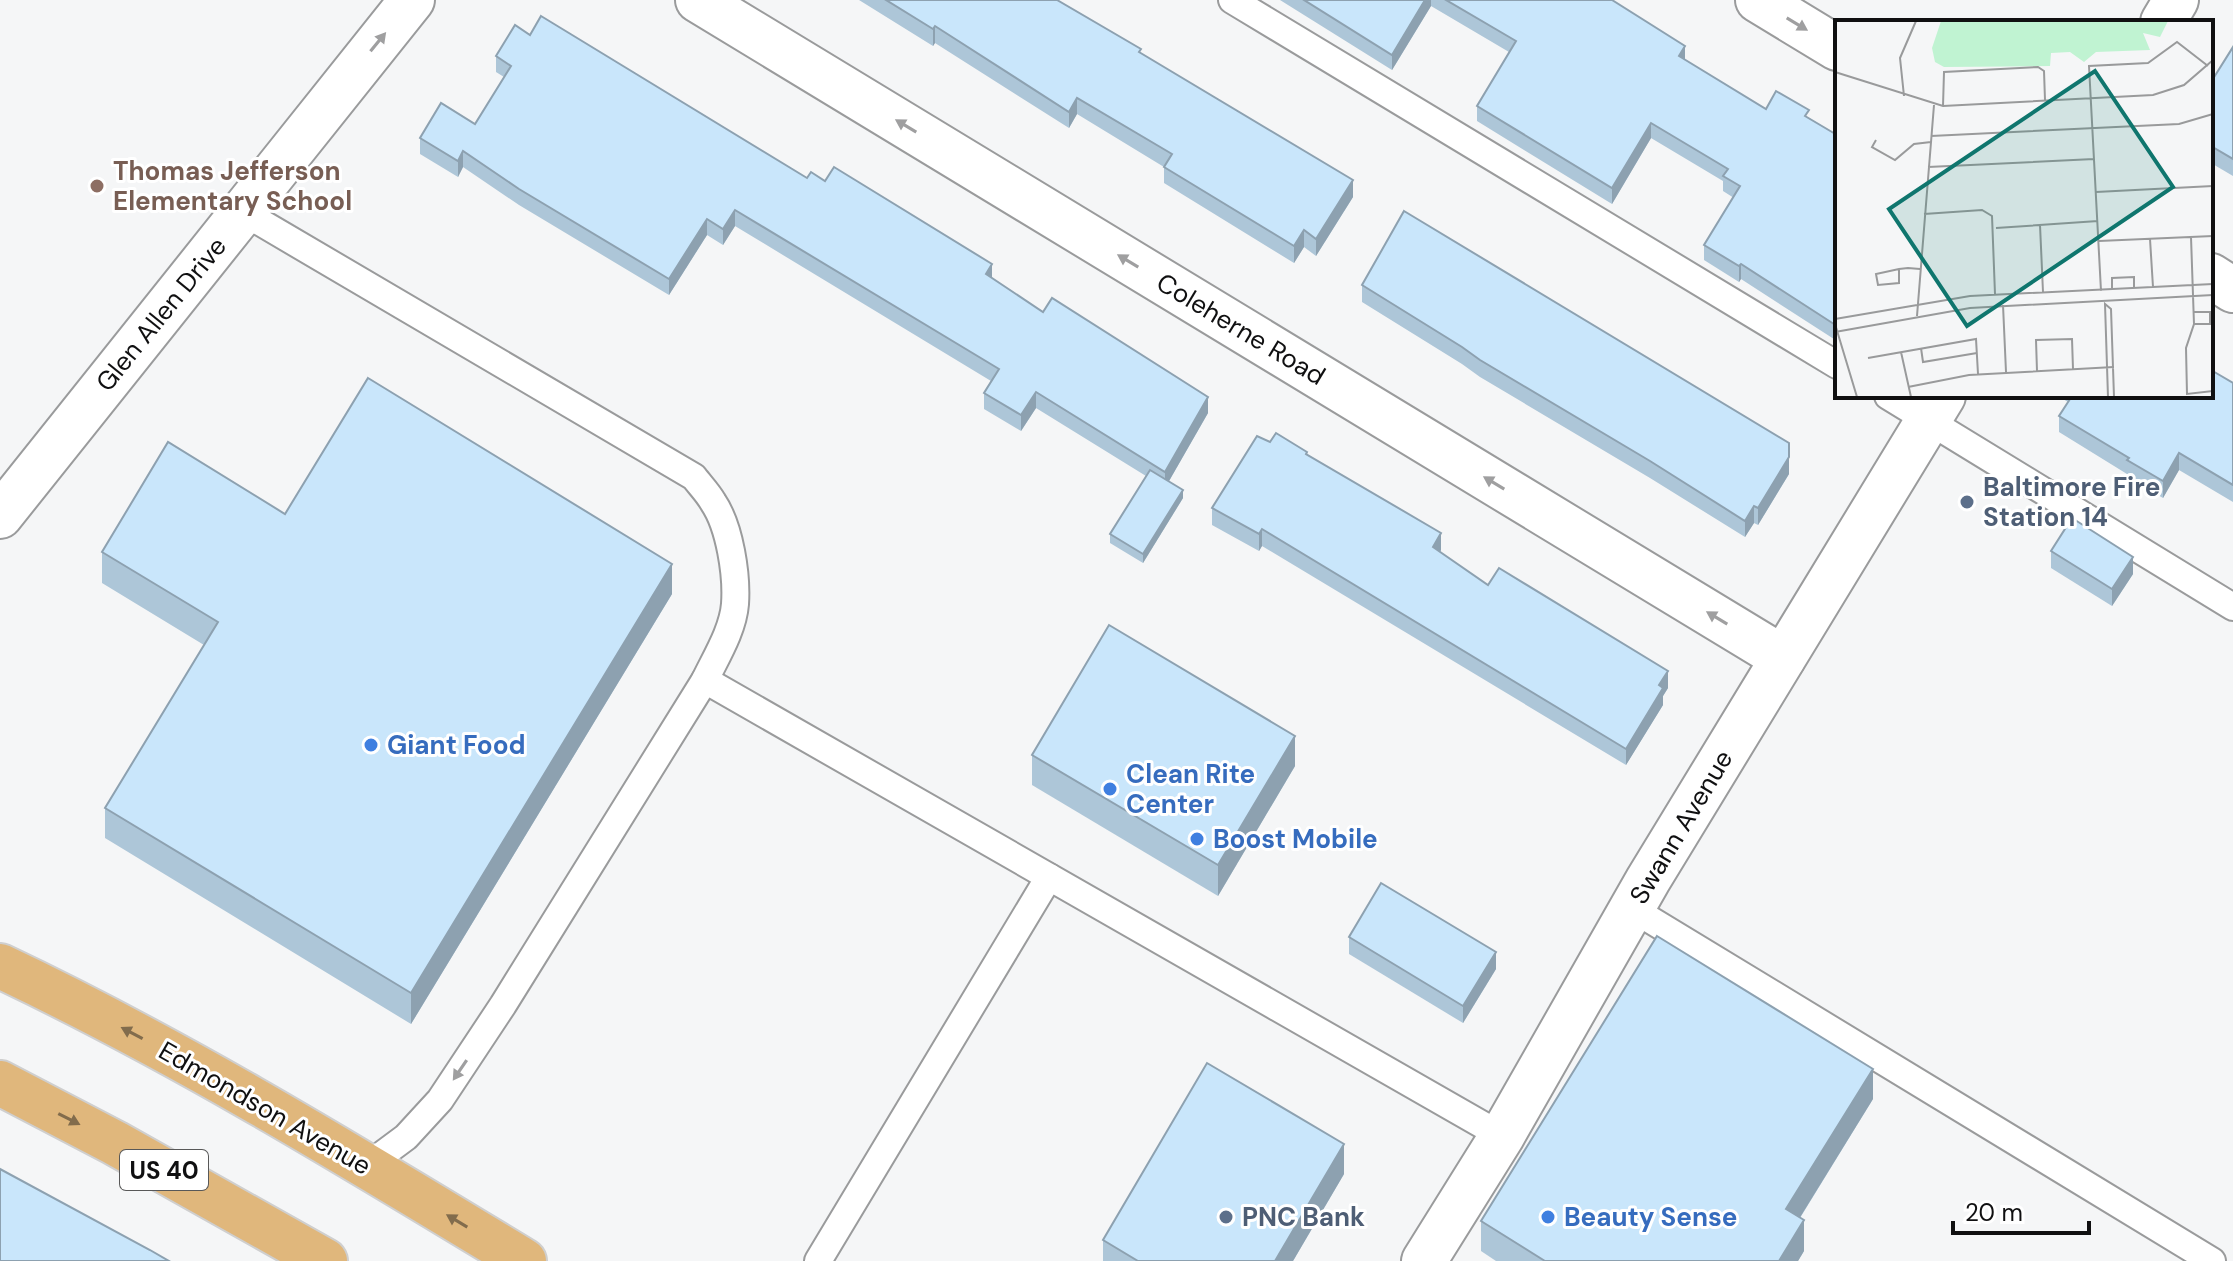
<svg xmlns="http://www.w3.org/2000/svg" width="2233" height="1261" font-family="'DM Sans',sans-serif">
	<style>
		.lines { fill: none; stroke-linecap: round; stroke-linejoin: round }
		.lane-casing { stroke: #9a9b9c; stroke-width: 30 }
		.street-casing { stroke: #9a9b9c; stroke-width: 48 }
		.primary-casing { stroke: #cfcfcf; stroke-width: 48 }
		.lane { stroke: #fff; stroke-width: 26 }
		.street { stroke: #fff; stroke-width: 44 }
		.primary { stroke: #e0b77c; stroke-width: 44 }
		.wall { fill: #adc6d8 }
		.shaded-wall { fill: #8da1b0 }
		.building { fill: #c9e6fb; stroke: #8da1b0; stroke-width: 2 }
		.oneway { fill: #9f9fa0 }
		.oneway2 { fill: #826c4c }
		.education-dot { fill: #8d6e63; stroke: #fff; stroke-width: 3 }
		.service-dot { fill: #5c6f8a; stroke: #fff; stroke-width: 3 }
		.shop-dot { fill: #3f7fe0; stroke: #fff; stroke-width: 3 }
		.labels { text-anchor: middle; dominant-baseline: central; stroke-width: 6; stroke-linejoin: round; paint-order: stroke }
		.shield { fill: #fff; stroke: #585858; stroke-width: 2 }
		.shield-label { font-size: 24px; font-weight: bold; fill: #101011 }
		.education-label { font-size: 26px; font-weight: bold; fill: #785e54; stroke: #fff; text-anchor: start }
		.street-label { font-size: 26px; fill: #101011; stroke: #fff }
		.service-label { font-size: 26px; font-weight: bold; fill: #4e5e75; stroke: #fff; text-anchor: start }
		.shop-label { font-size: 26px; font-weight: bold; fill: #366cbe; stroke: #fff; text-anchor: start }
		.inset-road { fill: none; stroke: #999a9b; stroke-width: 2 }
		.view { fill: #0f766e; fill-opacity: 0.15; stroke: #0f766e; stroke-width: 4 }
		.inset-edge { fill: none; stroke: #101011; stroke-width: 4 }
	</style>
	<rect width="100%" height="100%" fill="#f5f6f7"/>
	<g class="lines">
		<defs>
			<g id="lane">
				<polyline points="1232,0 1837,365"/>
				<path d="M 243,212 L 694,477 C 700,485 708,493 713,502 C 730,527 737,575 735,604 C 733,630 716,657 705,680 L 503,1005 L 440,1100 L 406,1137 L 367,1166"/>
				<polyline points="1888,396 2233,607"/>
				<polyline points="705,680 1502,1136"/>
				<polyline points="1631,908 2212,1261"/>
				<polyline points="818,1261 1049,877"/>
			</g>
			<g id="street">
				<polyline points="698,0 1783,658"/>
				<polyline points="1758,0 1837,48"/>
				<polyline points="2163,22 2176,0"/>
				<polyline points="2211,276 2233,290"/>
				<polyline points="0,516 412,0"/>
				<polyline points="1424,1261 1502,1136 1648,880 1943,396"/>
			</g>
			<g id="primary">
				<path d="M 0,966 C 180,1051 354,1158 524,1261"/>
				<polyline points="0,1083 115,1143 325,1261"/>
			</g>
		</defs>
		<use href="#lane" class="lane-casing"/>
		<use href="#street" class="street-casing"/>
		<use href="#primary" class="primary-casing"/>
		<use href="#lane" class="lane"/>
		<use href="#street" class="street"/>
		<use href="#primary" class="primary"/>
	</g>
	<g class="wall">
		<polygon points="859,0 1057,0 1141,53 1353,197 1316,256 1304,247 1294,263 1164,183 1164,167 1077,114 1069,128 935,43 933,46"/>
		<polygon points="1280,0 1612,0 1685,60 1766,109 1809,118 1837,135 1837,341 1741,279 1739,282 1704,260 1704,245 1734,198 1723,191 1723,181 1651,138 1612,204 1477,121 1477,106 1509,52 1431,6 1392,70"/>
		<polygon points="530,35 807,178 992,278 1043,312 1208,413 1169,481 1183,498 1143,563 1110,543 1110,534 1146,476 1036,408 1021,431 984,409 984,393 991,381 735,226 723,245 707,235 669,295 519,205 463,167 458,177 420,154 420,138 475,124 504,77 496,72 496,56"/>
		<polygon points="2233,47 2233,176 2211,163 2211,82"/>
		<polygon points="1362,285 1789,474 1758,525 1754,523 1745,537 1650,478 1480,377 1462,364 1362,302"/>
		<polygon points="2233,383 2233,502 2179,470 2163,498 2127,477 2127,474 2059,432 2059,416 2068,402 2058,396 2211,396"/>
		<polygon points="1270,442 1307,454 1441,550 1440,552 1488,585 1668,688 1663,696 1663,705 1626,765 1262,546 1259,551 1212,525 1212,508"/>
		<polygon points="285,514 672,594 411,1024 105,838 105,808 204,645 102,583 102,552"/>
		<polygon points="2051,551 2133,574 2112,606 2051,568"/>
		<polygon points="1032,755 1295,766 1218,896 1032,785"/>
		<polygon points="1349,937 1496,969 1463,1023 1349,954"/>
		<polygon points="1873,1099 1800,1218 1804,1251 1798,1261 1496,1261 1481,1251 1481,1221"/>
		<polygon points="1344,1174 1293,1261 1103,1261 1103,1240"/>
	</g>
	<g class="shaded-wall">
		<polygon points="1425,0 1431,0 1431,6 1392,70 1392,55"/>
		<polygon points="935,26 935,43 933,46 933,29"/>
		<polygon points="1685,46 1685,61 1679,56"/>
		<polygon points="1077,98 1077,114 1069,128 1069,112"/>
		<polygon points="1651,123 1651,138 1612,204 1612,188"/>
		<polygon points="463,151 463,167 458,177 458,161"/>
		<polygon points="1353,180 1353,197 1316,256 1316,239"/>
		<polygon points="735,210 735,226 723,245 723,229"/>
		<polygon points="707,219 707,235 669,295 669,279"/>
		<polygon points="1304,230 1304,247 1294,263 1294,246"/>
		<polygon points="992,264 992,280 986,274"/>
		<polygon points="1741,264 1741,279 1739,282 1739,266"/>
		<polygon points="1036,392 1036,408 1021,431 1021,415"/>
		<polygon points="1208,397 1208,413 1165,488 1165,472"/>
		<polygon points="2179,453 2179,470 2163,498 2163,481"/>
		<polygon points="1789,457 1789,474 1758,525 1758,508"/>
		<polygon points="1183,490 1183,498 1143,563 1143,554"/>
		<polygon points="1754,506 1754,523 1745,537 1745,521"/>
		<polygon points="1262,529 1262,546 1259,551 1259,534"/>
		<polygon points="1441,533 1441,550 1433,564 1433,547"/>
		<polygon points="2133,557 2133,574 2112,606 2112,589"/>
		<polygon points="672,564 672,594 411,1024 411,993"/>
		<polygon points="1668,671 1668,688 1663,696 1663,705 1626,765 1626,749 1659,685"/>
		<polygon points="1295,736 1295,766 1218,896 1218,865"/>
		<polygon points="1496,952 1496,969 1463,1023 1463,1006"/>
		<polygon points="1873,1069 1873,1099 1786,1240 1786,1209"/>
		<polygon points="1344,1144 1344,1174 1293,1261 1275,1261"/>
		<polygon points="1804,1220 1804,1251 1798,1261 1779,1261"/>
	</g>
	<g class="building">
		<polygon points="886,0 1057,0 1141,49 1139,52 1353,180 1316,239 1304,230 1294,246 1164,167 1172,154 1077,98 1069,112 935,26 933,29"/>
		<polygon points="1304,0 1425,0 1392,55"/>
		<polygon points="1446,0 1612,0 1685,46 1679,56 1766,109 1776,91 1809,110 1805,116 1837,135 1837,326 1741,264 1739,266 1704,245 1740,186 1723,176 1728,169 1651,123 1612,188 1477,106 1516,41"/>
		<polygon points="541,16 807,178 811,172 825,181 834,167 992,264 986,274 1043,312 1052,298 1208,397 1165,472 1036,392 1021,415 984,393 999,369 735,210 723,229 707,219 669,279 519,189 463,151 458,161 420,138 441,103 475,124 511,66 496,56 515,25 530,35"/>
		<polygon points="2233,47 2233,159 2211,146 2211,82"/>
		<polygon points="1404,211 1789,443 1789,457 1758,508 1754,506 1745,521 1650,461 1480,360 1462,347 1362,285"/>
		<polygon points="2211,370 2233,383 2233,485 2179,453 2163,481 2127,460 2129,458 2059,416 2072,396 2211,396"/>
		<polygon points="368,378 672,564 411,993 105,808 218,622 102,552 168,442 285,514"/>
		<polygon points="1276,433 1307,452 1306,454 1441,533 1433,547 1488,585 1499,568 1668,671 1659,685 1663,688 1626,749 1262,529 1259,534 1212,508 1257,436 1270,442"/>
		<polygon points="1150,470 1183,490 1143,554 1110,534"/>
		<polygon points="2072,518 2133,557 2112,589 2051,551"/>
		<polygon points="1109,625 1295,736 1218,865 1032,755"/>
		<polygon points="1381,883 1496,952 1463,1006 1349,937"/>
		<polygon points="1657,936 1873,1069 1786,1209 1804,1220 1779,1261 1545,1261 1481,1221"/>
		<polygon points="1207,1063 1344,1144 1275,1261 1138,1261 1103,1240"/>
		<polygon points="0,1169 150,1250 169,1261 0,1261"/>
	</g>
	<defs><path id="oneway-solid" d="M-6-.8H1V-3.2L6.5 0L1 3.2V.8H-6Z" transform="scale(2)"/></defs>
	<g class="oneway">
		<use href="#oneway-solid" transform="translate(1797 24) rotate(31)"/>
		<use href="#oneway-solid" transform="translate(378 42) rotate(-51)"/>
		<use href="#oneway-solid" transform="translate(906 126) rotate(-149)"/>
		<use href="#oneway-solid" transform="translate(1128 261) rotate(-149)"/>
		<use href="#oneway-solid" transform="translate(1494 483) rotate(-149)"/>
		<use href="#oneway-solid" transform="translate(1717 618) rotate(-149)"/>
		<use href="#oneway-solid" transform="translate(460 1070) rotate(124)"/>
	</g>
	<g class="oneway2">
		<use href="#oneway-solid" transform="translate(132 1033) rotate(-152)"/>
		<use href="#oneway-solid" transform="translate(69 1119) rotate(27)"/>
		<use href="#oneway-solid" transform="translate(457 1221) rotate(-149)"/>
	</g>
	<circle class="education-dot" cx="97" cy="186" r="8"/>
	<g class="service-dot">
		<circle cx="1967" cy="502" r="8"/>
		<circle cx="1226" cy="1217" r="8"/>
	</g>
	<g class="shop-dot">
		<circle cx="371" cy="745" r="8"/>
		<circle cx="1110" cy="789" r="8"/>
		<circle cx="1197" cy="839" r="8"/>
		<circle cx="1548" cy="1217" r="8"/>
	</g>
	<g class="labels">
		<rect class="shield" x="120" y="1150" width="88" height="40" rx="6"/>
		<g class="shield-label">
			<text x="164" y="1170">US 40</text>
		</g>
		<g class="education-label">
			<text x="113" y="171">Thomas Jefferson<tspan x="113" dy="30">Elementary School</tspan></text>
		</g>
		<g class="street-label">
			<text transform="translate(161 314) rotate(-51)">Glen Allen Drive</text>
			<text transform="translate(1241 329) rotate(31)">Coleherne Road</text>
			<text transform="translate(1681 827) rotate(-59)">Swann Avenue</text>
			<text transform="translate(265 1108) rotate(30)">Edmondson Avenue</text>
		</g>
		<g class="service-label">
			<text x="1983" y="487">Baltimore Fire<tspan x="1983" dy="30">Station 14</tspan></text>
			<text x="1242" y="1217">PNC Bank</text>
		</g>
		<g class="shop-label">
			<text x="387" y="745">Giant Food</text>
			<text x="1126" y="774">Clean Rite<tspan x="1126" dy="30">Center</tspan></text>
			<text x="1213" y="839">Boost Mobile</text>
			<text x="1564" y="1217">Beauty Sense</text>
		</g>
	</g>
	<g transform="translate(1835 20)">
		<rect width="378" height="378" fill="#f5f6f7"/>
		<path d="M 106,1 L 333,1 L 325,17 L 308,13 L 315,30 L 261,32 L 249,42 L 235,32 L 216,33 L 215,46 L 109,47 L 100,42 L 97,28 Z" fill="#c0f3d2"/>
		<path class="inset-road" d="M 0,52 L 108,86 L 318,75 L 349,65 L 378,40M 69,76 L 65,38 L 81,1M 108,86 L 109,52 L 203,47 L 209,51 L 210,80M 96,116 L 344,104 L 378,94M 41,120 L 37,127 L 60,140 L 79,124 L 96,122M 93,147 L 259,139M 261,172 L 378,166M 89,194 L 147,190 L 157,196 L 160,274M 205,205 L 208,272M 161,208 L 263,201M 356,217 L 359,304 L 351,328 L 352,374 L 378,371M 315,219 L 318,267M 264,221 L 378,216M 64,249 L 64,263 L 43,265 L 41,254 L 64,249 L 73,248 L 85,249M 277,268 L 277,258 L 299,257 L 299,267M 266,271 L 254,46 L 313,43 L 342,22 L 373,46M 168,285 L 171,352M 359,292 L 375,292 L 375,304 L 359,304M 82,296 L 99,85M 0,299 L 135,276 L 378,264M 0,304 L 22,377M 0,312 L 135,288 L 378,275M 86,328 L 88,342 L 142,333M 66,332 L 76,377M 33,338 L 141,319 L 143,354M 202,351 L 201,320 L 237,319 L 238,349M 73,367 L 134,355 L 279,347M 273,377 L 270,284 L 276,289 L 279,377"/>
		<path class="view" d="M 260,51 L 338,167 L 132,306 L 54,189 Z"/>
		<rect width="378" height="378" class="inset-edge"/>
	</g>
	<path d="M1953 1221v12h136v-12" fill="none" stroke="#101011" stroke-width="4"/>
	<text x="1965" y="1221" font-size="24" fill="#101011" stroke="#ffffff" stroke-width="6" paint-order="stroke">20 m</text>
</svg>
